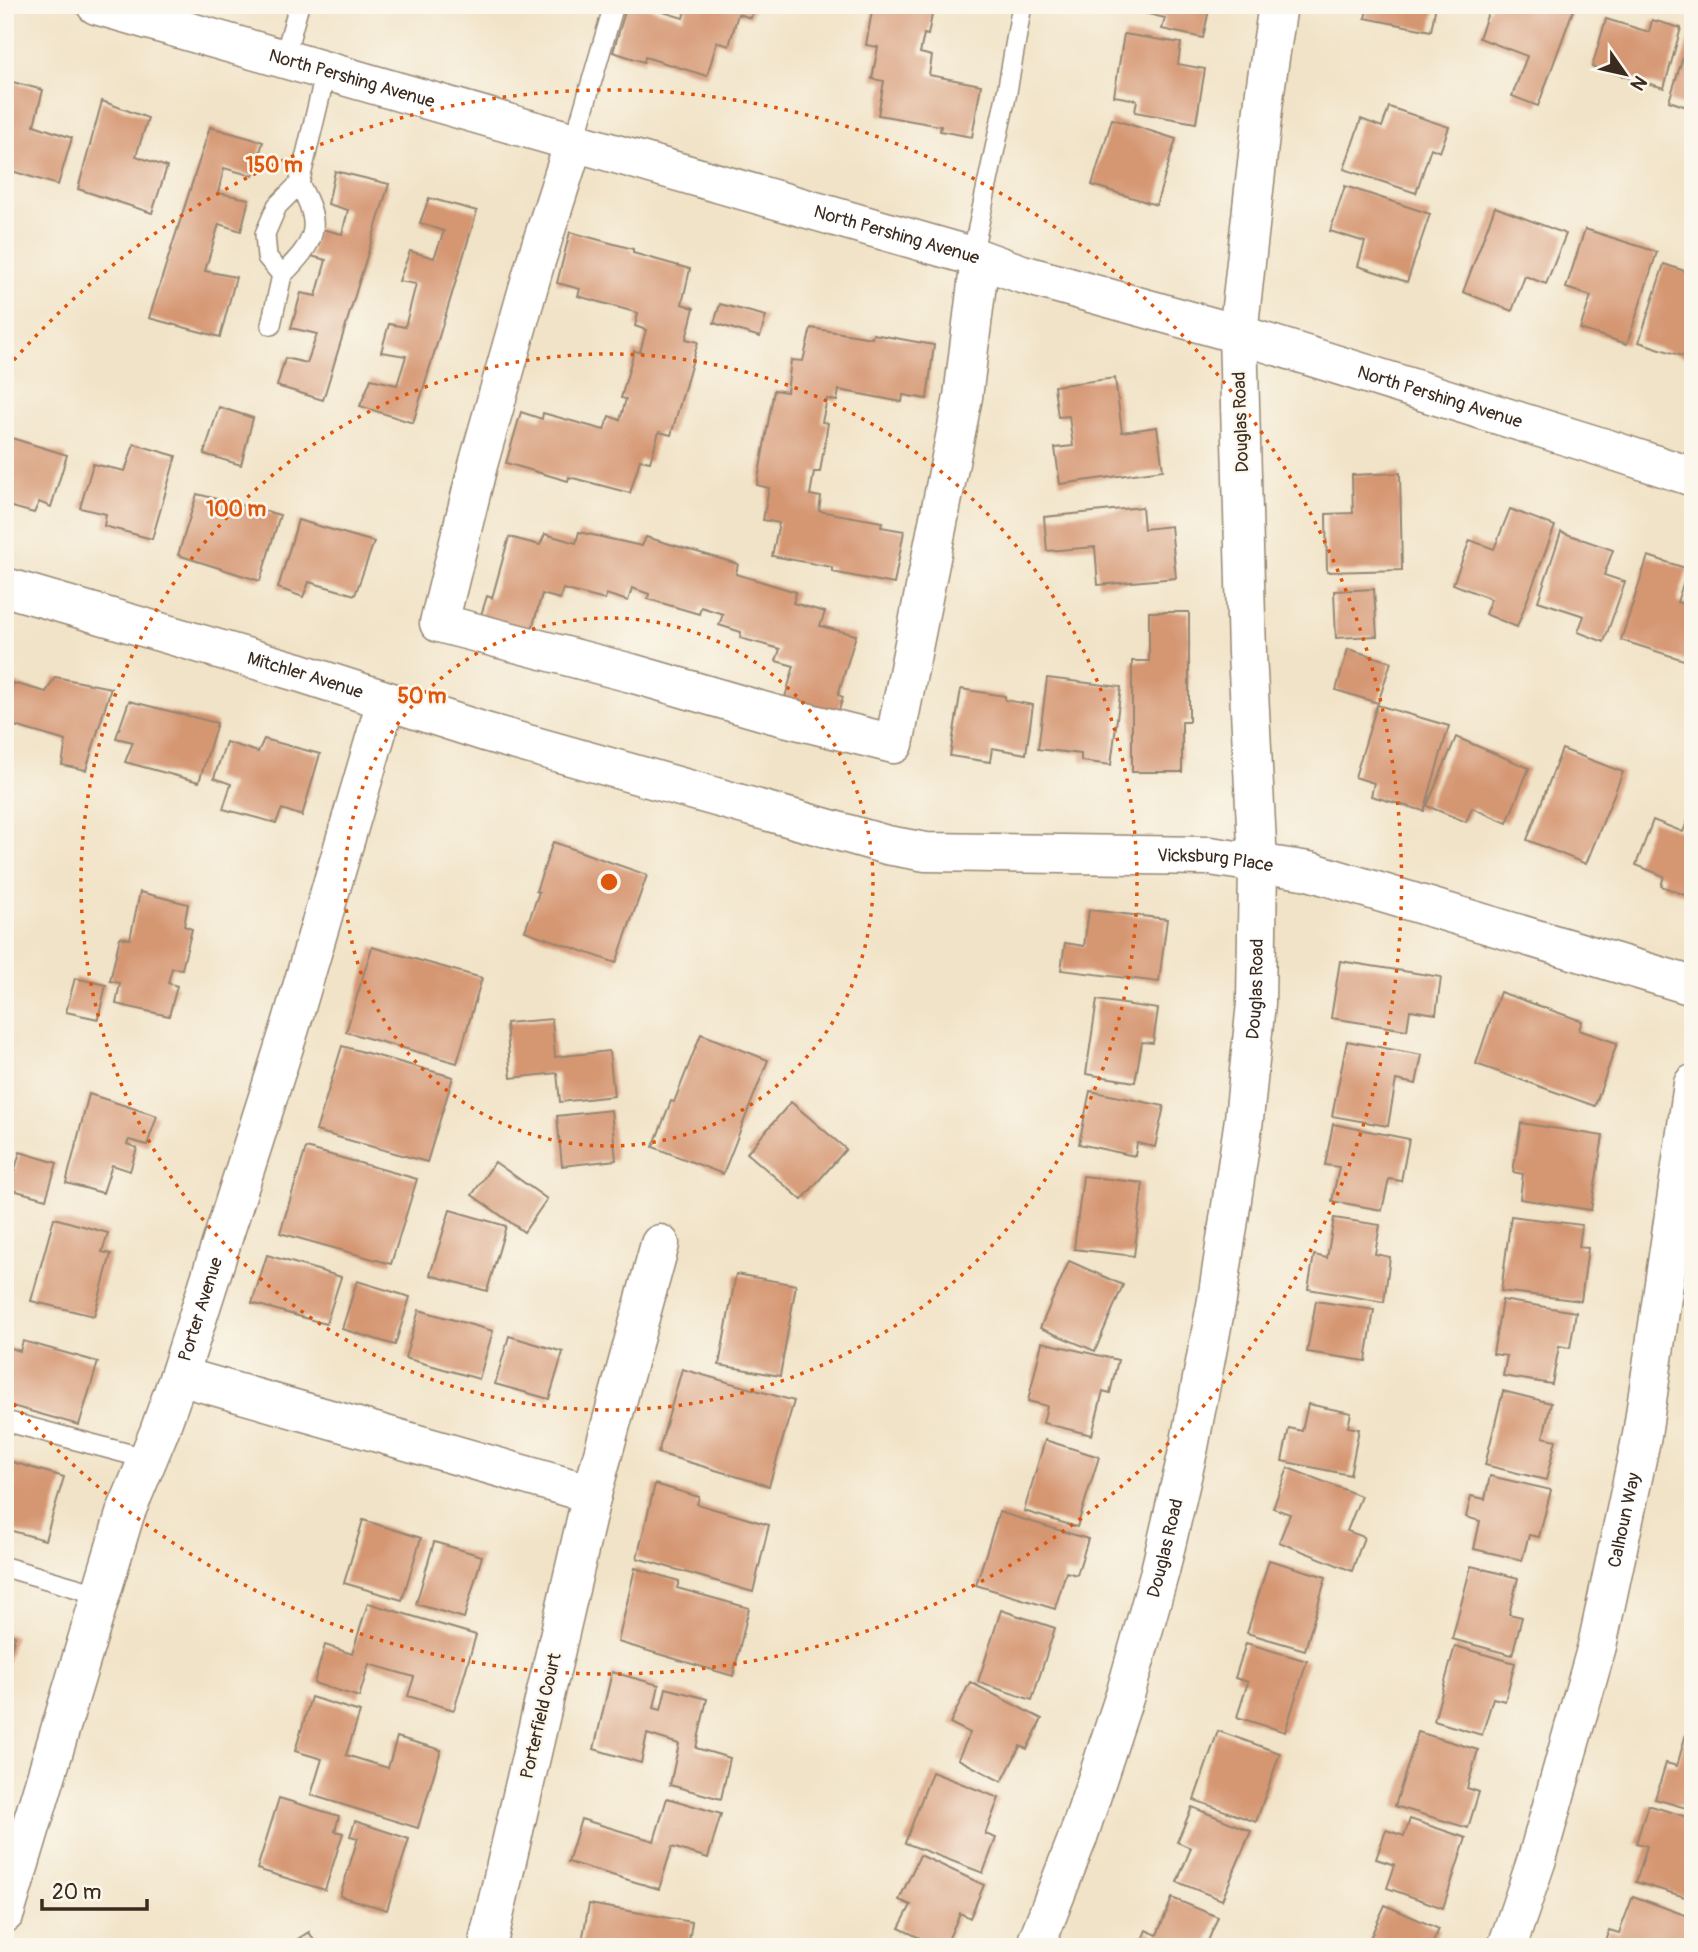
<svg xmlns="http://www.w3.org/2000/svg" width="1698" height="1952" font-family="Pangolin,sans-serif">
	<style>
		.building { fill: #d59672 }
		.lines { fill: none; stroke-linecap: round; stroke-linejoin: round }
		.lane-casing { stroke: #968672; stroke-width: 22 }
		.street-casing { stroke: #968672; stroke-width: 41 }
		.secondary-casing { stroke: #968672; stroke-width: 41 }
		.lane { stroke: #fff; stroke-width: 19 }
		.street { stroke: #fff; stroke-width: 38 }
		.secondary { stroke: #fff; stroke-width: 38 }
		.ring { fill: none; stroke: #df570d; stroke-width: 3.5; stroke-dasharray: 3.5 7 }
		.labels { text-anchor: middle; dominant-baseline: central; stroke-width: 5; stroke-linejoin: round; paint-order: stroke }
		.street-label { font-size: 18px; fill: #3b2a1e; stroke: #fbf7ec }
		.centre { fill: #df570d; stroke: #fbf7ec; stroke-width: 3.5 }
		.ring-label { font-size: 21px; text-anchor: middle; font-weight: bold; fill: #df570d; stroke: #fbf7ec; stroke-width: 5; stroke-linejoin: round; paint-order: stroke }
	</style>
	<rect width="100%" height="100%" fill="#fbf7ec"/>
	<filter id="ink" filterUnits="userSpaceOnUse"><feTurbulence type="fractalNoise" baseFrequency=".0143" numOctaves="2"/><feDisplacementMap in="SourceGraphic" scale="14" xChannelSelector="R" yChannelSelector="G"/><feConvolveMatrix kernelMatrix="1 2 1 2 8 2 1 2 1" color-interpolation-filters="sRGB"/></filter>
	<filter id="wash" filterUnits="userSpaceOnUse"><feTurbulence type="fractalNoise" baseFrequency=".00686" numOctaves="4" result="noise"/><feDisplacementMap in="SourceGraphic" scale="28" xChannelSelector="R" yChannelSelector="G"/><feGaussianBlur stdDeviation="1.57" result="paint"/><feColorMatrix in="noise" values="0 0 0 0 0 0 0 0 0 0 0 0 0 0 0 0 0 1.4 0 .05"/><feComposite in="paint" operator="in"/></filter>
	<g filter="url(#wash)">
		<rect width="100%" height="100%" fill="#f1e3c7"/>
		<g id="blocks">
			<g class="building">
				<polygon points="627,5 640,5 683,18 687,5 755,5 751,18 738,14 729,46 717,42 707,76 645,57 644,62 613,52"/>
				<polygon points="873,5 934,5 928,35 924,34 920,53 932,56 929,75 981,85 972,137 940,131 941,126 878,115 884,81 872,79 878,47 866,45"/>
				<polygon points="1138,5 1210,5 1203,38 1162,29 1165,18 1136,11"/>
				<polygon points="1368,5 1436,5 1431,31 1365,18"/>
				<polygon points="1491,5 1575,5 1538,106 1512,96 1527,56 1479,38"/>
				<polygon points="1606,19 1649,32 1652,20 1681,28 1664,88 1592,67"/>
				<polygon points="1124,34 1181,43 1178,64 1205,69 1196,123 1135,112 1137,100 1114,96"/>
				<polygon points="1689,38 1693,39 1693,109 1669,101"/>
				<polygon points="5,80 43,90 34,125 72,138 58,185 5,169"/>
				<polygon points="102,101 148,118 136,156 167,167 152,213 78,189"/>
				<polygon points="1389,107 1449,127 1440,152 1431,148 1416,193 1344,169 1361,119 1382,127"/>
				<polygon points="1112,119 1176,139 1156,205 1092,185"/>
				<polygon points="210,127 263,142 253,176 224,168 218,193 249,199 241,231 219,224 205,271 236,277 220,337 149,318"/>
				<polygon points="335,171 389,184 323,400 277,386 285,358 307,363 317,334 291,328 301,293 316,296 326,260 311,256 317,228 342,234 348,210 328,204"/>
				<polygon points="1345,186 1430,214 1407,282 1358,266 1365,242 1330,231"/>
				<polygon points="429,198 477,211 413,423 360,406 371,379 397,385 406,356 381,352 389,324 405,327 416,284 399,281 410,251 434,258 444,231 420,223"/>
				<polygon points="1495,207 1566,234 1546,284 1525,276 1512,311 1463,292"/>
				<polygon points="1585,229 1657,252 1627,344 1580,329 1591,296 1566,288"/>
				<polygon points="570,232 633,249 633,253 690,269 682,304 694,308 686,339 698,342 671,435 659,432 650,462 640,460 630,493 569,477 568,481 506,463 521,412 542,419 543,413 604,430 609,416 620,420 626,399 621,398 634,351 640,352 646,330 635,326 638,313 578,296 580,289 557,283"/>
				<polygon points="1664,264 1693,274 1691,359 1639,342"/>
				<polygon points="720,304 766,316 760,337 714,323"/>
				<polygon points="811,328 872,338 873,334 934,345 927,399 903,395 902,402 839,390 837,401 827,399 822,422 828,423 820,472 814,472 810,495 821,497 819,511 882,522 881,527 904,531 894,584 832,572 832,567 772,556 779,523 763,520 769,488 757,485 774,390 787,392 791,360 803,361"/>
				<polygon points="1115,378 1122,432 1157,427 1163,470 1060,484 1055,448 1073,446 1069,416 1058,417 1054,386"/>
				<polygon points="219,407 253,418 241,465 204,454"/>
				<polygon points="5,436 67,455 51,507 39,502 34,513 5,505"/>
				<polygon points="134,444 176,456 152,539 104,526 106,514 80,508 93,464 125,471"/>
				<polygon points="1400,473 1402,570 1327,572 1326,514 1353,513 1352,475"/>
				<polygon points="197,494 280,515 260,581 178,555"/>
				<polygon points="1142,507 1144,529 1171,526 1176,578 1098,585 1095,547 1047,551 1044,517"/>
				<polygon points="1510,509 1555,526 1517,627 1485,614 1491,599 1453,584 1470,540 1494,549"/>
				<polygon points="298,520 374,542 355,595 309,582 303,597 278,588"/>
				<polygon points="579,532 642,546 646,537 738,564 736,574 796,592 793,603 825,612 820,626 856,635 838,695 843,697 834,726 781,711 794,666 776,661 780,649 740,638 741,632 719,625 723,614 701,607 699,614 648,599 649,594 632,588 628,601 606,594 605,600 563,589 560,599 542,594 528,643 477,628 487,596 492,598 509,537 540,545 545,534 576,543"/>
				<polygon points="1561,532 1613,550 1604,575 1625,582 1604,642 1578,632 1584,616 1538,601"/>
				<polygon points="1648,556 1688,569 1677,602 1693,607 1693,663 1621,640"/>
				<polygon points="1374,589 1377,636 1336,638 1334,591"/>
				<polygon points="1149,612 1189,612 1189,722 1182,722 1182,772 1132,772 1132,661 1149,661"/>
				<polygon points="1348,649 1391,662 1378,703 1336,690"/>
				<polygon points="55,677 111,688 86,770 62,765 66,741 5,723 13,683 46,692"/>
				<polygon points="1047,678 1121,687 1111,765 1081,761 1081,754 1038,749"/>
				<polygon points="961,689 1005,696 1005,700 1033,705 1026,754 992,748 990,762 950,756"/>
				<polygon points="129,701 217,723 199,782 125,762 133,742 116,738"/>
				<polygon points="1377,705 1449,726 1424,811 1371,796 1374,783 1355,777"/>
				<polygon points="1456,737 1529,768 1507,823 1472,808 1466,822 1427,806"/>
				<polygon points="264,739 320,754 302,816 282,809 276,823 223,809 231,784 214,778 226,742 258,752"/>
				<polygon points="1562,749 1623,772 1586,864 1527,840"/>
				<polygon points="1693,808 1693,898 1661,886 1664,876 1636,865 1653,820 1683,832"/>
				<polygon points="553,842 647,875 616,963 525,931 539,892 536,891"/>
				<polygon points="140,892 188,904 184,926 192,929 182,969 172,968 168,983 177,986 169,1016 116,1004 120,983 110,981 120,937 130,939"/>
				<polygon points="1089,910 1167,919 1159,982 1061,970 1065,943 1084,946"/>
				<polygon points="372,947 482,978 457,1063 346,1032"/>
				<polygon points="1340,961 1441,977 1436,1014 1410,1010 1407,1030 1331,1018"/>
				<polygon points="75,978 106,985 98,1019 66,1012"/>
				<polygon points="1500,992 1582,1021 1579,1030 1617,1043 1595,1106 1476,1064"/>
				<polygon points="1097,1000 1158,1009 1153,1043 1142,1042 1135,1082 1086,1074"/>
				<polygon points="552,1019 555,1057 609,1051 614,1096 560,1102 557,1073 511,1078 506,1023"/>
				<polygon points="701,1034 768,1060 723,1174 653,1147 671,1101 674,1102"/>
				<polygon points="1347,1041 1422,1055 1416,1084 1396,1080 1388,1126 1332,1116"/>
				<polygon points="342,1046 453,1077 427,1162 316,1131"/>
				<polygon points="1090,1091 1164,1106 1155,1147 1137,1143 1135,1156 1079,1144"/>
				<polygon points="89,1094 157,1116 147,1145 129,1140 127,1144 137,1148 130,1171 112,1165 103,1193 66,1183"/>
				<polygon points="791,1102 846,1149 802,1200 747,1153"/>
				<polygon points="611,1110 616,1160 562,1166 557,1116"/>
				<polygon points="1521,1123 1603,1136 1591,1210 1520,1199 1523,1174 1513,1172"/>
				<polygon points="1333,1124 1409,1139 1401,1181 1389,1179 1382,1210 1332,1201 1339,1167 1325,1165"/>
				<polygon points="306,1148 417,1179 391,1264 280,1233"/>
				<polygon points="20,1152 57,1163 46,1199 9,1189"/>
				<polygon points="495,1162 547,1199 524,1232 472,1195"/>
				<polygon points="1083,1176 1143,1183 1134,1256 1074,1249"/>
				<polygon points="450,1210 506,1226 487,1291 430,1275"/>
				<polygon points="1511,1216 1582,1225 1579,1247 1588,1248 1581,1301 1501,1291"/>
				<polygon points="54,1218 108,1233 102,1252 111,1254 94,1316 31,1301"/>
				<polygon points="1334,1218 1380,1225 1375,1254 1390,1257 1384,1302 1308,1289 1314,1255 1327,1258"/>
				<polygon points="267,1255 341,1277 326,1324 252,1303"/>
				<polygon points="1069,1261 1123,1285 1095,1351 1040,1328"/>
				<polygon points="736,1274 796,1285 780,1376 719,1365"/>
				<polygon points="357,1281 410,1297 395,1345 342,1329"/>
				<polygon points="1502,1300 1576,1312 1570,1348 1559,1346 1552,1384 1503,1376 1507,1356 1493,1354"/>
				<polygon points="1316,1301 1374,1310 1366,1361 1307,1352"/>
				<polygon points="419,1310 493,1331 479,1379 405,1358"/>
				<polygon points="509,1336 563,1352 549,1399 495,1384"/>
				<polygon points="23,1341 98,1362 79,1425 5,1404 5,1346 20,1351"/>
				<polygon points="1042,1342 1118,1360 1110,1393 1103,1391 1092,1435 1043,1423 1047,1406 1028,1401"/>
				<polygon points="682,1369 794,1401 769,1486 658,1453"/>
				<polygon points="1503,1391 1551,1403 1543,1437 1556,1440 1546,1480 1485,1465"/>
				<polygon points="1308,1404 1351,1413 1348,1427 1359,1429 1350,1475 1282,1461 1289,1428 1302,1431"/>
				<polygon points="1045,1440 1099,1457 1077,1527 1024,1511"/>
				<polygon points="5,1460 64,1477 45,1540 5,1529"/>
				<polygon points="1288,1468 1361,1496 1347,1531 1364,1537 1352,1571 1279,1542 1290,1514 1273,1508"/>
				<polygon points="1490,1476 1551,1490 1539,1537 1529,1535 1522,1560 1474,1549 1480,1521 1466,1517 1471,1496 1485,1499"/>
				<polygon points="655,1484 699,1497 697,1504 769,1525 753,1592 637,1558"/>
				<polygon points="999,1512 1088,1539 1077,1575 1066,1572 1055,1609 976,1585"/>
				<polygon points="363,1520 421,1538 402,1600 344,1583"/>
				<polygon points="434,1542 482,1556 464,1618 416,1604"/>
				<polygon points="1269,1560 1326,1577 1305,1650 1247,1633"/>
				<polygon points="1471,1566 1518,1578 1509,1614 1522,1617 1512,1655 1452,1639"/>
				<polygon points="635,1568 679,1581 677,1588 749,1608 733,1676 618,1642"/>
				<polygon points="368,1603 476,1635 454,1710 408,1696 414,1677 369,1664 359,1697 314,1683 325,1645 352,1654"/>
				<polygon points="1001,1610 1055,1628 1032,1700 978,1682"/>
				<polygon points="5,1633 15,1636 6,1666 5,1666"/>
				<polygon points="1246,1643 1307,1661 1285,1732 1237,1717 1248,1682 1235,1678"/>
				<polygon points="1455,1646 1515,1663 1505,1701 1493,1698 1482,1735 1434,1721"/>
				<polygon points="612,1672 659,1685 654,1708 661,1710 666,1688 707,1699 696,1748 730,1758 721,1799 670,1785 679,1744 647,1734 641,1763 594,1749"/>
				<polygon points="970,1682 1042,1719 1027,1749 1020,1746 1002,1782 958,1759 970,1733 950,1723"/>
				<polygon points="311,1697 360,1712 346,1755 388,1768 397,1737 441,1750 418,1828 311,1795 322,1759 295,1751"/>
				<polygon points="1687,1730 1693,1731 1693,1810 1655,1799 1666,1763 1677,1766"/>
				<polygon points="1218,1731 1280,1753 1256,1822 1194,1800"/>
				<polygon points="1418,1732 1478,1750 1467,1788 1479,1792 1468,1828 1395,1806"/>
				<polygon points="932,1772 999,1798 985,1834 996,1838 983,1873 905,1843"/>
				<polygon points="279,1798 339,1816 335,1831 343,1833 325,1890 257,1869"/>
				<polygon points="667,1798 721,1814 708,1858 672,1847 659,1889 568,1862 581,1819 654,1841"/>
				<polygon points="1648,1805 1693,1819 1693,1874 1685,1897 1636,1882 1647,1846 1636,1843"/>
				<polygon points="1192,1807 1251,1831 1222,1900 1177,1882 1191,1848 1177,1842"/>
				<polygon points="1410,1819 1466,1838 1443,1908 1387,1888 1395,1865 1376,1859 1386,1830 1404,1836"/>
				<polygon points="355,1821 409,1839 387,1910 340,1896 358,1838 350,1836"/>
				<polygon points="920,1855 984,1885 970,1918 960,1913 945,1947 939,1947 899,1928 911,1905 899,1900"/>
				<polygon points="1633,1896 1693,1918 1693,1947 1603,1947 1609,1930 1619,1933"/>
				<polygon points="1172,1898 1218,1917 1208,1941 1223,1947 1139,1947 1146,1930 1157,1935"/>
				<polygon points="589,1904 692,1922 688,1947 581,1947"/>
				<polygon points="1385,1905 1439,1929 1431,1947 1366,1947"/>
				<polygon points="309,1932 318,1947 285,1947"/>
			</g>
		</g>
	</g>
	<g filter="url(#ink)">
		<use href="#blocks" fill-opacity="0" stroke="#968672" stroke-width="2"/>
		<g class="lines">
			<defs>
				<g id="lane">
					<polyline points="284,59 299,5"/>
					<polyline points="574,142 614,5"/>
					<polyline points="972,256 1007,92 1022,5"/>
					<path d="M 282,275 C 315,242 324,227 299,184"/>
					<polyline points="271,325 282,275 267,257 265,234 277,206 299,184 326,71"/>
					<polyline points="5,1421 148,1459"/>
					<polyline points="5,1567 101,1595"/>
				</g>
				<g id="street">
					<polyline points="574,142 535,264 478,465 439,623 631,673 773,714 894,744 963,397 980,259"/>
					<path id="s1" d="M 5,587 L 301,673 L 485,732 L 887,845 L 926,852 L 1210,856 L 1309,871 L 1693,986"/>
					<polyline points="179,1376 592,1494 489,1938"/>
					<polyline points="592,1494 660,1244"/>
					<path id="s2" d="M 5,1913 L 125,1514 L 159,1432 L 179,1376 L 290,1028 L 386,701"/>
					<path id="s3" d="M 1507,1947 L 1537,1859 L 1597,1646 L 1642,1435 L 1693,1084"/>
				</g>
				<g id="secondary">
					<path id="s4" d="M 96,5 L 972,256 L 1022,274 L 1238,334 L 1608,449 L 1693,477"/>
					<path id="s5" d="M 1035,1947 L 1078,1837 L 1125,1695 L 1160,1571 L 1189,1447 L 1217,1300 L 1244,1119 L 1256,1003 L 1258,863 L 1247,653 L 1238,334 L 1265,91 L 1278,5"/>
				</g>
			</defs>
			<use href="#lane" class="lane-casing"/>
			<use href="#street" class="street-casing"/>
			<use href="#secondary" class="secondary-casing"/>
			<use href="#lane" class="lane"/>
			<use href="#street" class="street"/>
			<use href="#secondary" class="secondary"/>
		</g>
	</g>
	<g class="ring">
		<circle cx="609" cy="882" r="264"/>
		<circle cx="609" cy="882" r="528"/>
		<path d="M7 368A792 792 0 1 1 7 1396"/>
	</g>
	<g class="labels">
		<g class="street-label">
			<text stroke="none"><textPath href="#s4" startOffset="266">North Pershing Avenue</textPath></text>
			<text stroke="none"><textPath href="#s4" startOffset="833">North Pershing Avenue</textPath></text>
			<text stroke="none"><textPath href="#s4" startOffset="1400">North Pershing Avenue</textPath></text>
			<text transform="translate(1241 422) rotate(-92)">Douglas Road</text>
			<text stroke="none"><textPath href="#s1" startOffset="313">Mitchler Avenue</textPath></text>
			<text stroke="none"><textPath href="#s1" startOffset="1248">Vicksburg Place</textPath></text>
			<text stroke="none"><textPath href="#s5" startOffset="987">Douglas Road</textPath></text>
			<text stroke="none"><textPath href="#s2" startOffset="635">Porter Avenue</textPath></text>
			<text stroke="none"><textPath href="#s3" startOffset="443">Calhoun Way</textPath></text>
			<text stroke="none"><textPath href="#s5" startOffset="420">Douglas Road</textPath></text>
			<text transform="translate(541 1716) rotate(-77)">Porterfield Court</text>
		</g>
	</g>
	<circle cx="609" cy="882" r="10" class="centre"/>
	<g class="ring-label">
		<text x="274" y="172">150 m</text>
		<text x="236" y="516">100 m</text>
		<text x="422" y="703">50 m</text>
	</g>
	<rect width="1698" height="1952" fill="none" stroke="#fbf7ec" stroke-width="28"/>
	<g transform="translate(1625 74) rotate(124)" stroke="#fbf7ec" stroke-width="5" paint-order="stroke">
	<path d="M0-5L12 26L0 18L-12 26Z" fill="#3b2a1e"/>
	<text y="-10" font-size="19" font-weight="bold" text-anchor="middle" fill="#3b2a1e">N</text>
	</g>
	<path d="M42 1899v10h105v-10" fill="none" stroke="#3b2a1e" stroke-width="3.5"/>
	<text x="52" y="1899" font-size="21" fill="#3b2a1e" stroke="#fbf7ec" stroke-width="5" paint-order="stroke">20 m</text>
</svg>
